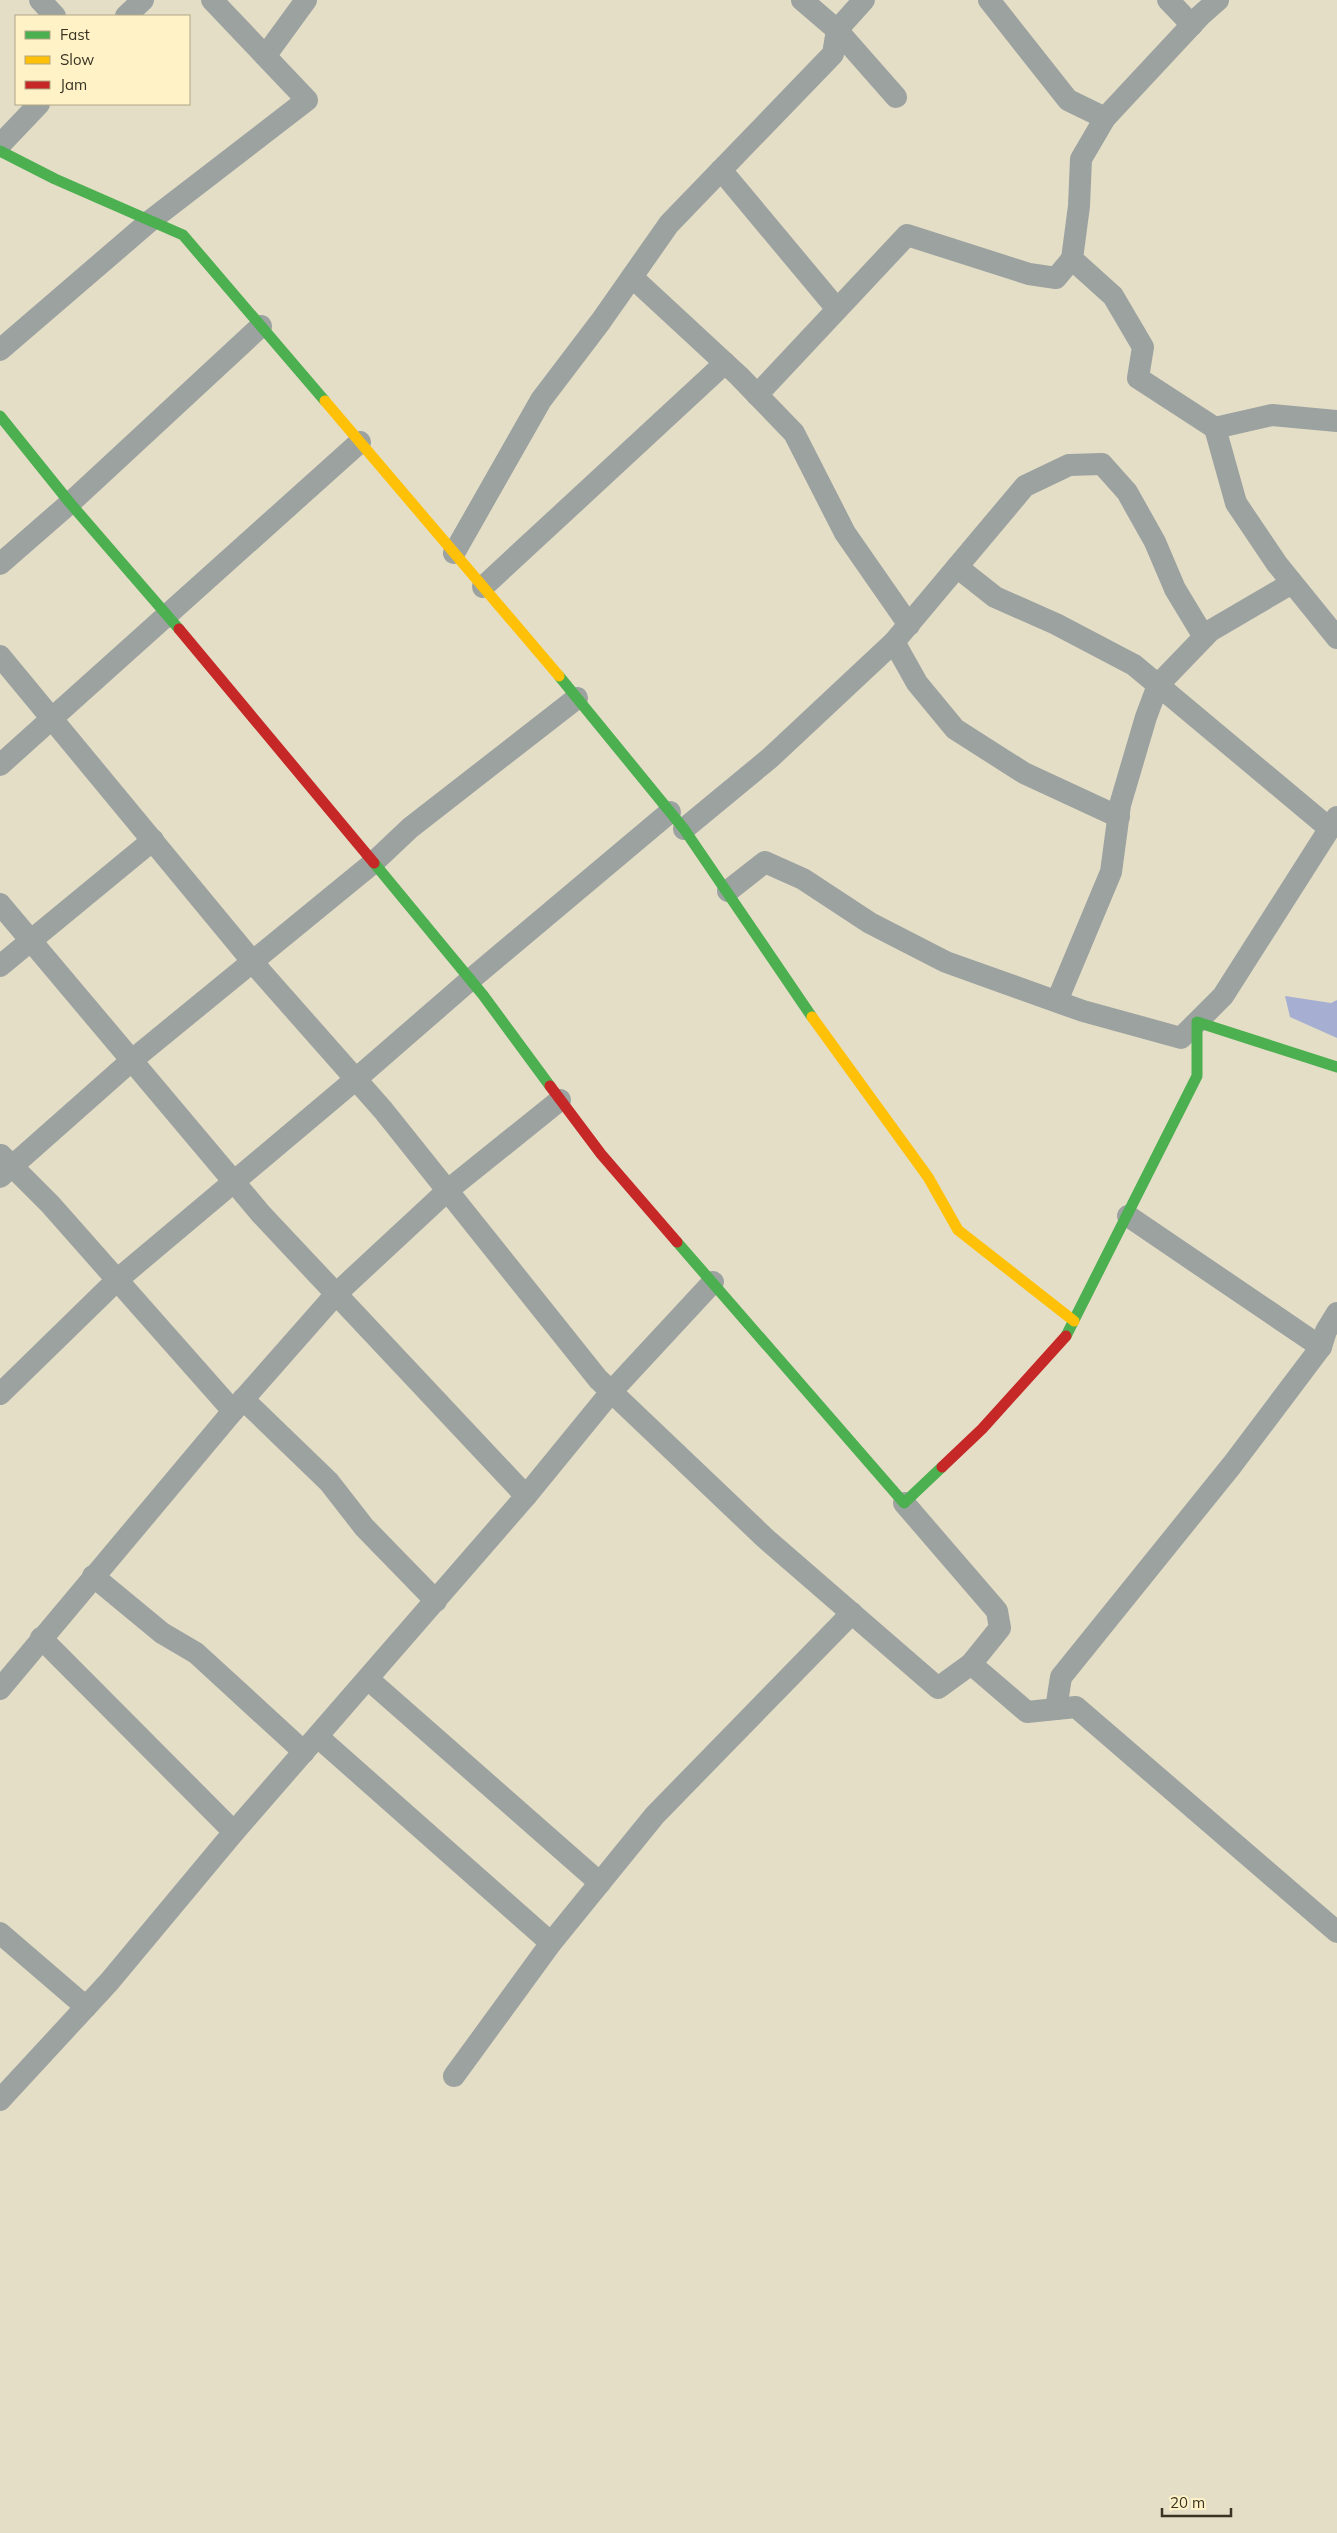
<svg xmlns="http://www.w3.org/2000/svg" width="1337" height="2533" font-family="Mulish,sans-serif">
	<style>
		.water { fill: #a6afd2 }
		.lines { fill: none; stroke-linecap: round; stroke-linejoin: round }
		.street { stroke: #9ca2a0; stroke-width: 22 }
		.fast { stroke: #4caf50; stroke-width: 11 }
		.slow { stroke: #ffc107; stroke-width: 11 }
		.jam { stroke: #c62828; stroke-width: 11 }
	</style>
	<rect width="100%" height="100%" fill="#e4dec7"/>
	<polygon class="water" points="1285,996 1331,1003 1337,1000 1337,1038 1290,1017"/>
	<g class="lines">
		<g class="street">
			<polyline points="40,0 55,16"/>
			<polyline points="802,0 837,30 896,97"/>
			<polyline points="989,0 1068,100 1105,118"/>
			<polyline points="1168,0 1192,25"/>
			<polyline points="1218,0 1201,15 1105,118 1081,159 1079,206 1072,259 1113,296 1143,347 1138,378 1215,428 1272,415 1337,421"/>
			<polyline points="126,16 143,0"/>
			<polyline points="266,55 306,0"/>
			<polyline points="0,145 39,104"/>
			<polyline points="721,170 837,309"/>
			<polyline points="632,277 739,376 794,433 845,533 909,625"/>
			<polyline points="0,350 150,221 307,100 212,0"/>
			<polyline points="757,395 907,235 1029,274 1056,278 1072,259"/>
			<polyline points="1215,428 1236,503 1277,564 1337,638"/>
			<polyline points="454,553 541,400 601,321 669,224 833,54 837,30 864,0"/>
			<polyline points="0,564 70,503 261,326"/>
			<polyline points="957,567 995,597 1056,624 1134,665 1329,828"/>
			<polyline points="483,587 725,363"/>
			<polyline points="894,642 917,683 955,729 1024,773 1119,817"/>
			<polyline points="0,656 262,973 383,1110 598,1379 765,1538 938,1688 971,1664"/>
			<polyline points="0,765 360,442"/>
			<polyline points="684,829 770,758 894,642 1025,486 1069,465 1102,464 1127,492 1155,542 1175,589 1204,637"/>
			<polyline points="728,891 765,862 803,879 870,923 946,962 1083,1011 1181,1038 1223,996 1337,817"/>
			<polyline points="0,904 261,1214 526,1496"/>
			<polyline points="0,966 153,840"/>
			<polyline points="1057,1001 1111,872 1120,805 1146,717 1158,685 1210,631 1292,583"/>
			<polyline points="1,1155 50,1204 233,1411"/>
			<polyline points="0,1177 131,1061 373,863 410,828 577,698"/>
			<polyline points="1128,1216 1321,1347"/>
			<polyline points="0,1394 117,1280 356,1079 470,980 670,812"/>
			<polyline points="243,1399 329,1482 364,1527 436,1601"/>
			<polyline points="904,1503 997,1611 1000,1628 971,1664 1027,1712 1076,1707 1337,1932"/>
			<polyline points="93,1576 162,1633 196,1653 304,1752"/>
			<polyline points="41,1638 234,1832"/>
			<polyline points="368,1679 600,1883"/>
			<polyline points="0,1689 233,1411 336,1294 448,1190 560,1100"/>
			<polyline points="1056,1709 1061,1677 1232,1465 1321,1347 1326,1331 1337,1313"/>
			<polyline points="318,1737 551,1943"/>
			<polyline points="0,1933 86,2007"/>
			<polyline points="454,2076 551,1943 655,1815 852,1613"/>
			<polyline points="0,2100 109,1982 234,1832 526,1496 611,1392 713,1282"/>
		</g>
		<g class="fast">
			<polyline points="0,151 55,179 183,235 325,401"/>
			<polyline points="0,416 70,503 179,629"/>
			<polyline points="559,676 684,829 812,1017"/>
			<polyline points="374,863 483,995 550,1086"/>
			<polyline points="677,1242 904,1503 942,1467"/>
			<polyline points="1066,1336 1197,1076 1197,1022 1337,1067"/>
		</g>
		<g class="slow">
			<polyline points="325,401 559,676"/>
			<polyline points="812,1017 928,1177 958,1230 1074,1321"/>
		</g>
		<g class="jam">
			<polyline points="179,629 374,863"/>
			<polyline points="550,1086 601,1154 677,1242"/>
			<polyline points="942,1467 982,1429 1066,1336"/>
		</g>
	</g>
	<rect x="15" y="15" width="175" height="90" fill="#fff2c7" stroke="#afa685"/>
	<rect x="25" y="31" width="25" height="8" fill="#4caf50" stroke="#afa685"/>
	<text x="60" y="40" font-size="15" fill="#383322">Fast</text>
	<rect x="25" y="56" width="25" height="8" fill="#ffc107" stroke="#afa685"/>
	<text x="60" y="65" font-size="15" fill="#383322">Slow</text>
	<rect x="25" y="81" width="25" height="8" fill="#c62828" stroke="#afa685"/>
	<text x="60" y="90" font-size="15" fill="#383322">Jam</text>
	<path d="M1162 2508v8h69v-8" fill="none" stroke="#383322" stroke-width="2.5"/>
	<text x="1170" y="2508" font-size="15" fill="#383322" stroke="#fff2c7" stroke-width="4" paint-order="stroke">20 m</text>
</svg>
